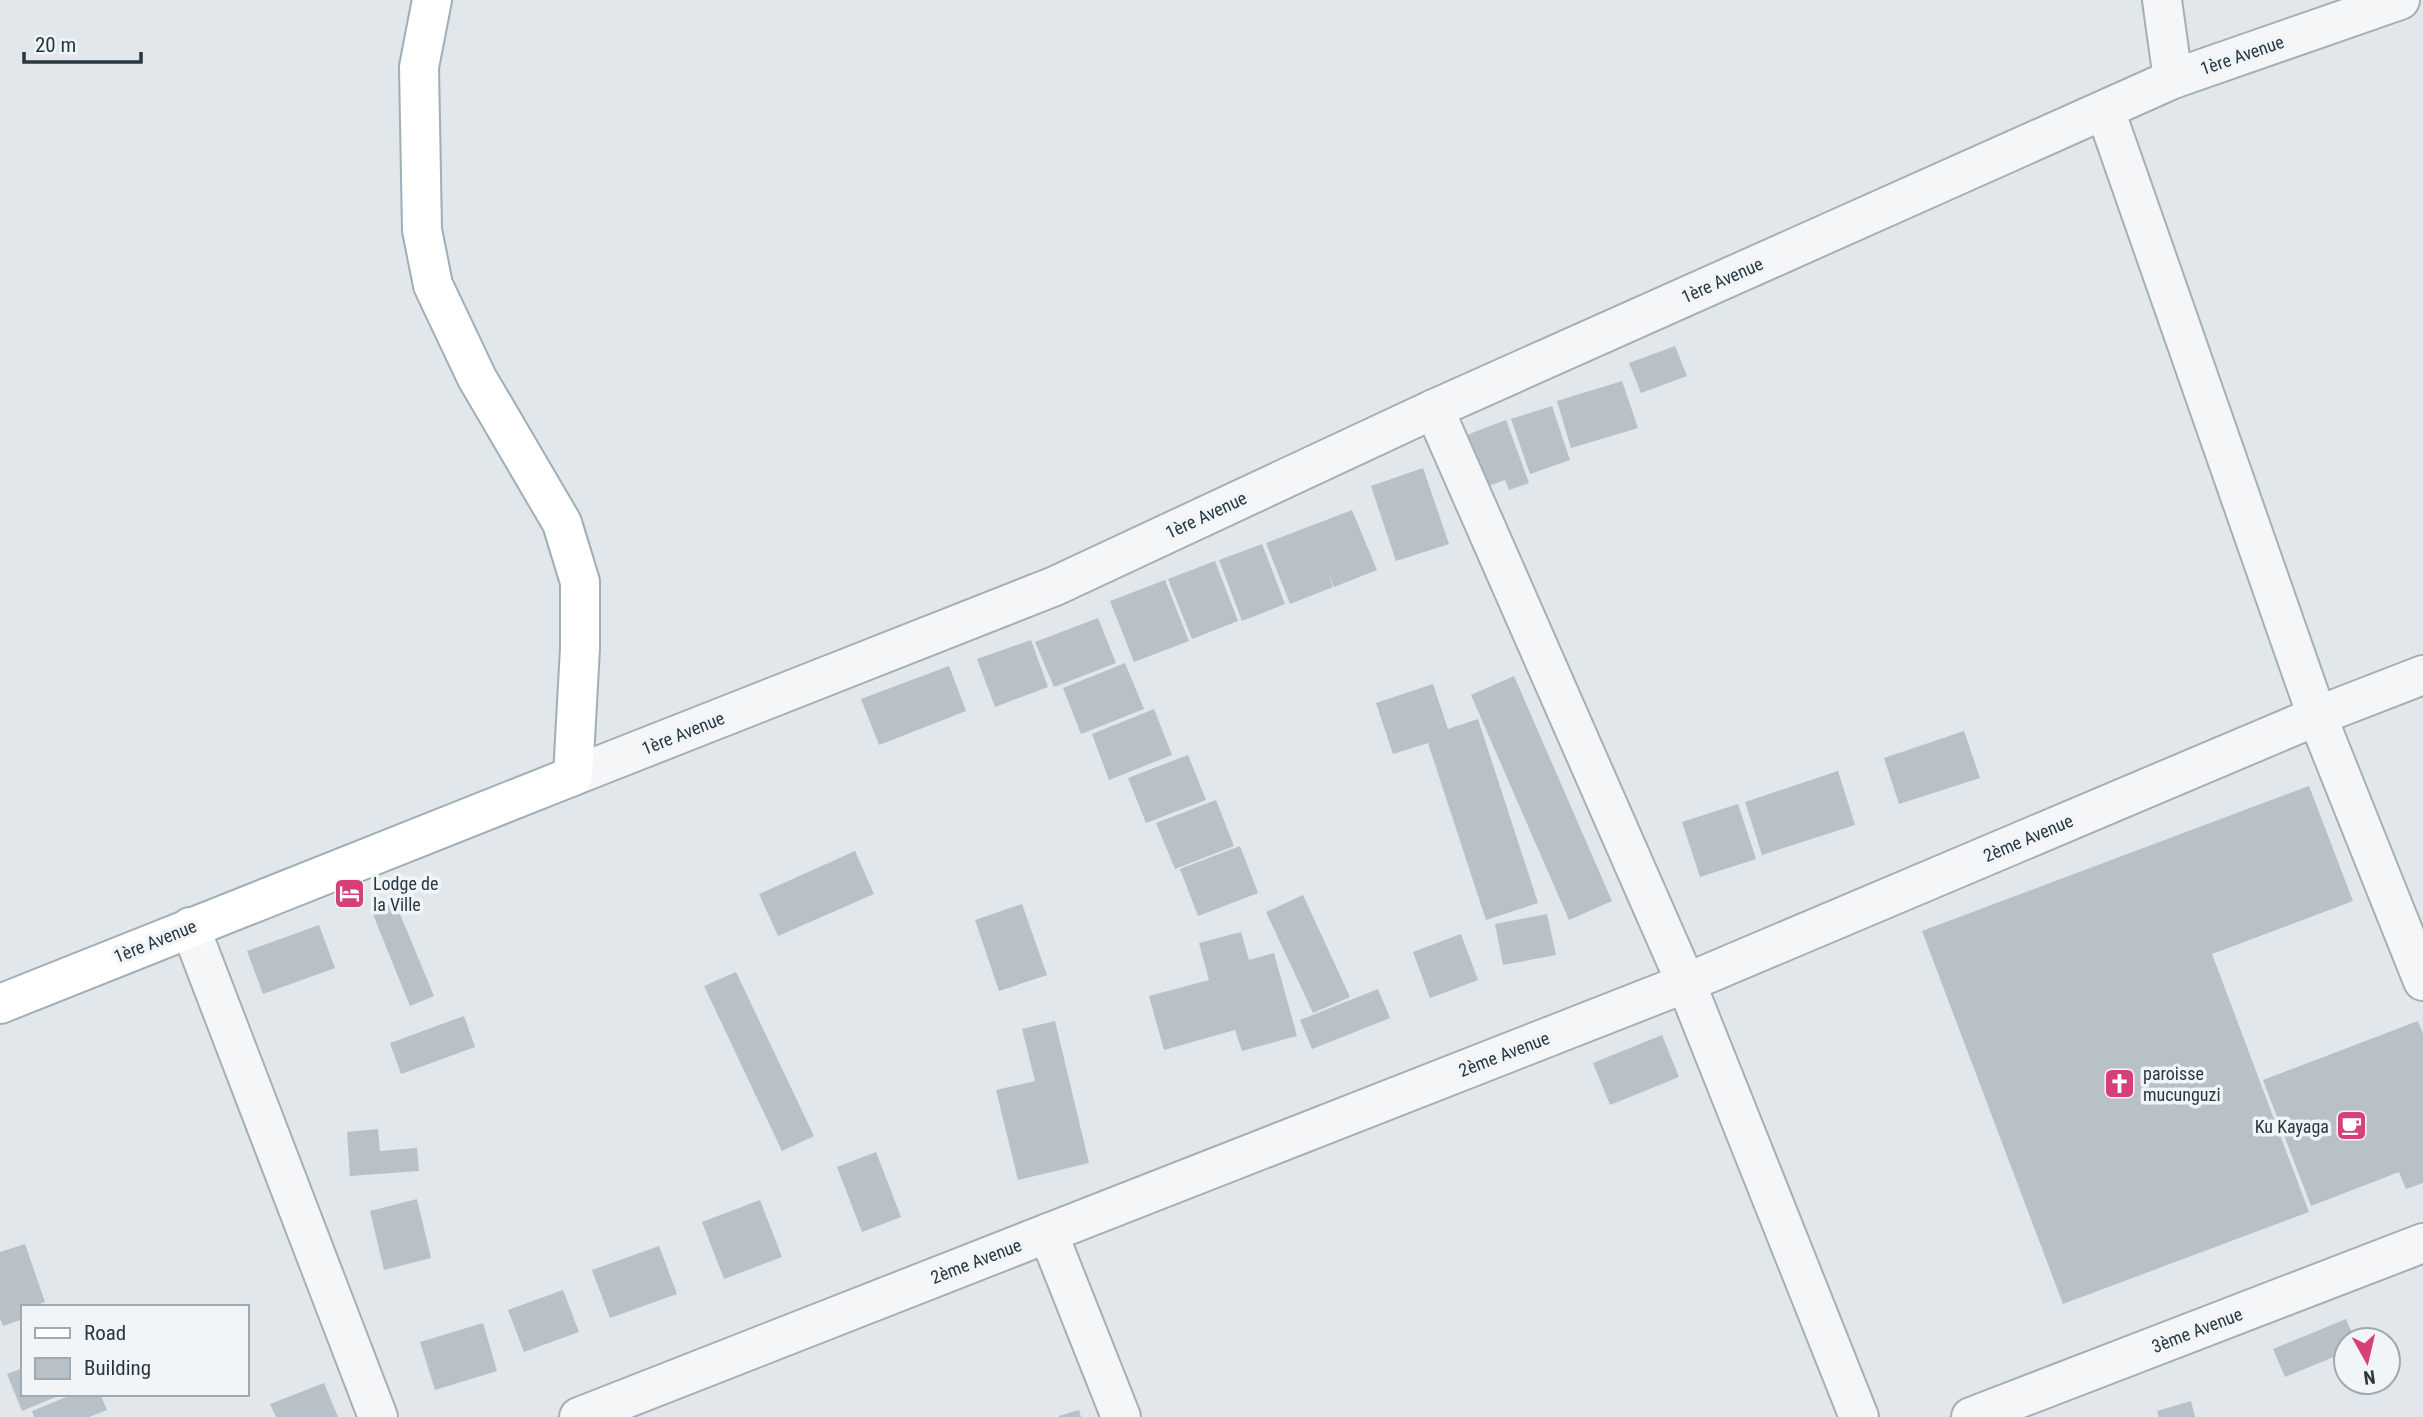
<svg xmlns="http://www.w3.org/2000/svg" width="2423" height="1417" font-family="'Roboto Condensed',sans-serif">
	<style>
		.building { fill: #b8c1c8 }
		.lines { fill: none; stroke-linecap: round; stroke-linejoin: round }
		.minor-casing { stroke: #a6afb5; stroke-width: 42 }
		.major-casing { stroke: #9faeb7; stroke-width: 42 }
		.minor { stroke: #f4f6f8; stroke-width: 38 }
		.major { stroke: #fff; stroke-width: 38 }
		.labels { text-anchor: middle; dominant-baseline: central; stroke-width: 7; stroke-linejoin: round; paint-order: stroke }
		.street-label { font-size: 18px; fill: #283843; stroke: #f1f5f8 }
		.poi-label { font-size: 18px; fill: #283843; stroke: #f1f5f8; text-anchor: start }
	</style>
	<rect width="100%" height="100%" fill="#e1e7ea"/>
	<g class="building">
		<polygon points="1675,346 1687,376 1641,393 1629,363"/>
		<polygon points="1622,381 1638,428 1571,448 1557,401"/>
		<polygon points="1552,406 1570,460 1530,474 1511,419"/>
		<polygon points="1506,420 1529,483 1509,490 1505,480 1483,488 1464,436"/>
		<polygon points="1423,468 1449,544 1396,561 1371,486"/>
		<polygon points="1352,510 1377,570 1334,587 1328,572 1333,587 1290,604 1266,543"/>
		<polygon points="1262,544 1285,604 1242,621 1219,560"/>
		<polygon points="1215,561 1238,621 1192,639 1168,579"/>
		<polygon points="1165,580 1189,641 1134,662 1110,601"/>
		<polygon points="1098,618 1116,663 1054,687 1035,642"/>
		<polygon points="1031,640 1048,687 995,707 977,659"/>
		<polygon points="1125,663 1144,709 1081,734 1063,688"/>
		<polygon points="949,666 966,711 879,745 861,699"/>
		<polygon points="1514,676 1612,901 1569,920 1471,695"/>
		<polygon points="1433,684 1448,729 1478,719 1538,903 1486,920 1428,743 1393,754 1376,703"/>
		<polygon points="1154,709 1172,755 1109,780 1092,734"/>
		<polygon points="1964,731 1980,778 1899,804 1884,758"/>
		<polygon points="1188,755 1206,800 1146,823 1128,778"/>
		<polygon points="1838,771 1855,825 1762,855 1745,802"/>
		<polygon points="2309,786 2353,901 2212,954 2309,1212 2063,1304 1922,931"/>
		<polygon points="1216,800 1234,846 1175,869 1156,823"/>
		<polygon points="1738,804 1756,859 1700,877 1682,822"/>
		<polygon points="1240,846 1258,893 1198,916 1180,869"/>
		<polygon points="855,851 874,894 778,936 759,894"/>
		<polygon points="1303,895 1350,997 1313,1013 1266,912"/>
		<polygon points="395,902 434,996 410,1006 372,912"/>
		<polygon points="1022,904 1047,975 999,991 975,920"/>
		<polygon points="1547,914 1556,955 1503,965 1495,924"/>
		<polygon points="319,925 335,968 263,994 247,951"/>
		<polygon points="1241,932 1249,960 1274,953 1297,1036 1242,1051 1235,1030 1164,1050 1149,996 1209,980 1199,943"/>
		<polygon points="1461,934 1478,980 1430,998 1413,952"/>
		<polygon points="736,972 814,1136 782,1151 704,986"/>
		<polygon points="1378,989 1390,1018 1312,1049 1300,1020"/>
		<polygon points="464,1016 475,1047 401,1074 390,1043"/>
		<polygon points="1055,1021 1089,1163 1018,1180 996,1090 1035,1081 1022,1029"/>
		<polygon points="2418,1021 2423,1034 2423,1183 2406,1189 2399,1172 2311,1206 2263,1080"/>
		<polygon points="1662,1035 1679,1077 1610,1105 1593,1063"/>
		<polygon points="378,1129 380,1151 417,1148 419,1171 350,1176 347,1132"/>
		<polygon points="876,1152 901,1217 862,1232 837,1167"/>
		<polygon points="417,1199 431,1258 384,1270 370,1211"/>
		<polygon points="760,1200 782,1257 724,1279 702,1222"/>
		<polygon points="25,1244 45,1302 31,1307 23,1307 23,1319 3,1326 0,1318 0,1252"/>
		<polygon points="659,1246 677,1294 610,1318 592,1270"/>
		<polygon points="563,1290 579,1332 524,1352 508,1310"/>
		<polygon points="2346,1319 2355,1340 2346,1340 2346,1352 2285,1377 2273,1349"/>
		<polygon points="483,1323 497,1371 435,1390 420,1342"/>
		<polygon points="23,1368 23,1394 63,1394 22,1411 7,1374"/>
		<polygon points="324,1383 338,1417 276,1417 270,1404"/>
		<polygon points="74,1394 100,1394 107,1410 89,1417 34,1417 32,1411"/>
		<polygon points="2191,1401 2195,1417 2159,1417 2157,1411"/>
		<polygon points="1079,1410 1081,1417 1059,1417 1059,1416"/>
	</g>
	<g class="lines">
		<defs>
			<g id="minor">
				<polyline points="2162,0 2173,79"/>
				<polyline points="2105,110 2317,716 2423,981"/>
				<polyline points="1434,409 1686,983 1859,1417"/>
				<polyline points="573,776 1055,586 1434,409 2173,79 2400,0"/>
				<polyline points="190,927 378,1417"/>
				<polyline points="1048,1233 1121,1417"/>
				<polyline points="579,1417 1686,983 2317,716 2423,675"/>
				<polyline points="1971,1417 2423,1243"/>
			</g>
			<polyline id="major" points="0,1004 573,776 580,648 580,582 562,523 477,378 433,285 422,230 419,67 432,0"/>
		</defs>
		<use href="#minor" class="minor-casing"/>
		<use href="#major" class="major-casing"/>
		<use href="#minor" class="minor"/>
		<use href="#major" class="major"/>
	</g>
	<defs>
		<symbol id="hotel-square" viewBox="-11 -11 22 22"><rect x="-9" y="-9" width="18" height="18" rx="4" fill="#d54079" stroke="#f1f5f8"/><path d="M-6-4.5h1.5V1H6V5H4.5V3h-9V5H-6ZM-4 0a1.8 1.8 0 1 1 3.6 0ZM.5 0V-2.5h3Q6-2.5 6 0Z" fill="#fff"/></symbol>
		<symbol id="church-square" viewBox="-11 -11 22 22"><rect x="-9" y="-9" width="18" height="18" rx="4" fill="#d54079" stroke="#f1f5f8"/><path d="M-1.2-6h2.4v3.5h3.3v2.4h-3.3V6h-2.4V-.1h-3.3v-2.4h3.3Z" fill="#fff"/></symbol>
		<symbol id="cafe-square" viewBox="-11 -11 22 22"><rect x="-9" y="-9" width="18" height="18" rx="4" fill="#d54079" stroke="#f1f5f8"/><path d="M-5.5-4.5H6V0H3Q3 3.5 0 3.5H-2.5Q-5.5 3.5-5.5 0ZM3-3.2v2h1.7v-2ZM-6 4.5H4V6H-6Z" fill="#fff"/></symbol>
	</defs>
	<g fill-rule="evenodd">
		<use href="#hotel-square" x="332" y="876" width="35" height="35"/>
		<use href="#church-square" x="2102" y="1066" width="35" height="35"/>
		<use href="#cafe-square" x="2334" y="1108" width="35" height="35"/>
	</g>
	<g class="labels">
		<g class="street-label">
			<text transform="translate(2242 55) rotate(-19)">1ère Avenue</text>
			<text transform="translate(1722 280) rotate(-24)">1ère Avenue</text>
			<text transform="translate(1206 515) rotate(-25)">1ère Avenue</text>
			<text transform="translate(683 733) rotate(-22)">1ère Avenue</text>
			<text transform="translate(2028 838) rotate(-23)">2ème Avenue</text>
			<text transform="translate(155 941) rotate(-22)">1ère Avenue</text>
			<text transform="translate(1504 1054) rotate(-21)">2ème Avenue</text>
			<text transform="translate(976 1261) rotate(-21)">2ème Avenue</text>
			<text transform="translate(2197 1330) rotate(-21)">3ème Avenue</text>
		</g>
		<g class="poi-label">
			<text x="373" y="883">Lodge de<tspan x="373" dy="21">la Ville</tspan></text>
			<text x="2143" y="1073">paroisse<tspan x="2143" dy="21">mucunguzi</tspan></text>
			<text x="2329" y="1126" text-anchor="end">Ku Kayaga</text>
		</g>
	</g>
	<rect x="21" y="1305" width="228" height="91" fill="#f1f5f8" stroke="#a1a9b0" stroke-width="2"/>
	<rect x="35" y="1328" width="35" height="10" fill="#ffffff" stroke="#a1a9b0" stroke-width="2"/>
	<text x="84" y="1340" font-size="21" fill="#283843">Road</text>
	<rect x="35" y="1358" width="35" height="21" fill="#b8c1c8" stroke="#a1a9b0" stroke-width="2"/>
	<text x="84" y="1375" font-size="21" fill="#283843">Building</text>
	<g transform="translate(2367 1361) rotate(172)"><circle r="33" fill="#f1f5f8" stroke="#a1a9b0" stroke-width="2"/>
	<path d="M0-5L12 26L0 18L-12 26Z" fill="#d54079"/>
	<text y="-10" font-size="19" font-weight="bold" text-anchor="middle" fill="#283843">N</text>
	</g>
	<path d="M24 52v10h117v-10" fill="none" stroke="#283843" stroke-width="3.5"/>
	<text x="35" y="52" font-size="21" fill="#283843" stroke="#f1f5f8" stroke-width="5" paint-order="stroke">20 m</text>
</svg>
